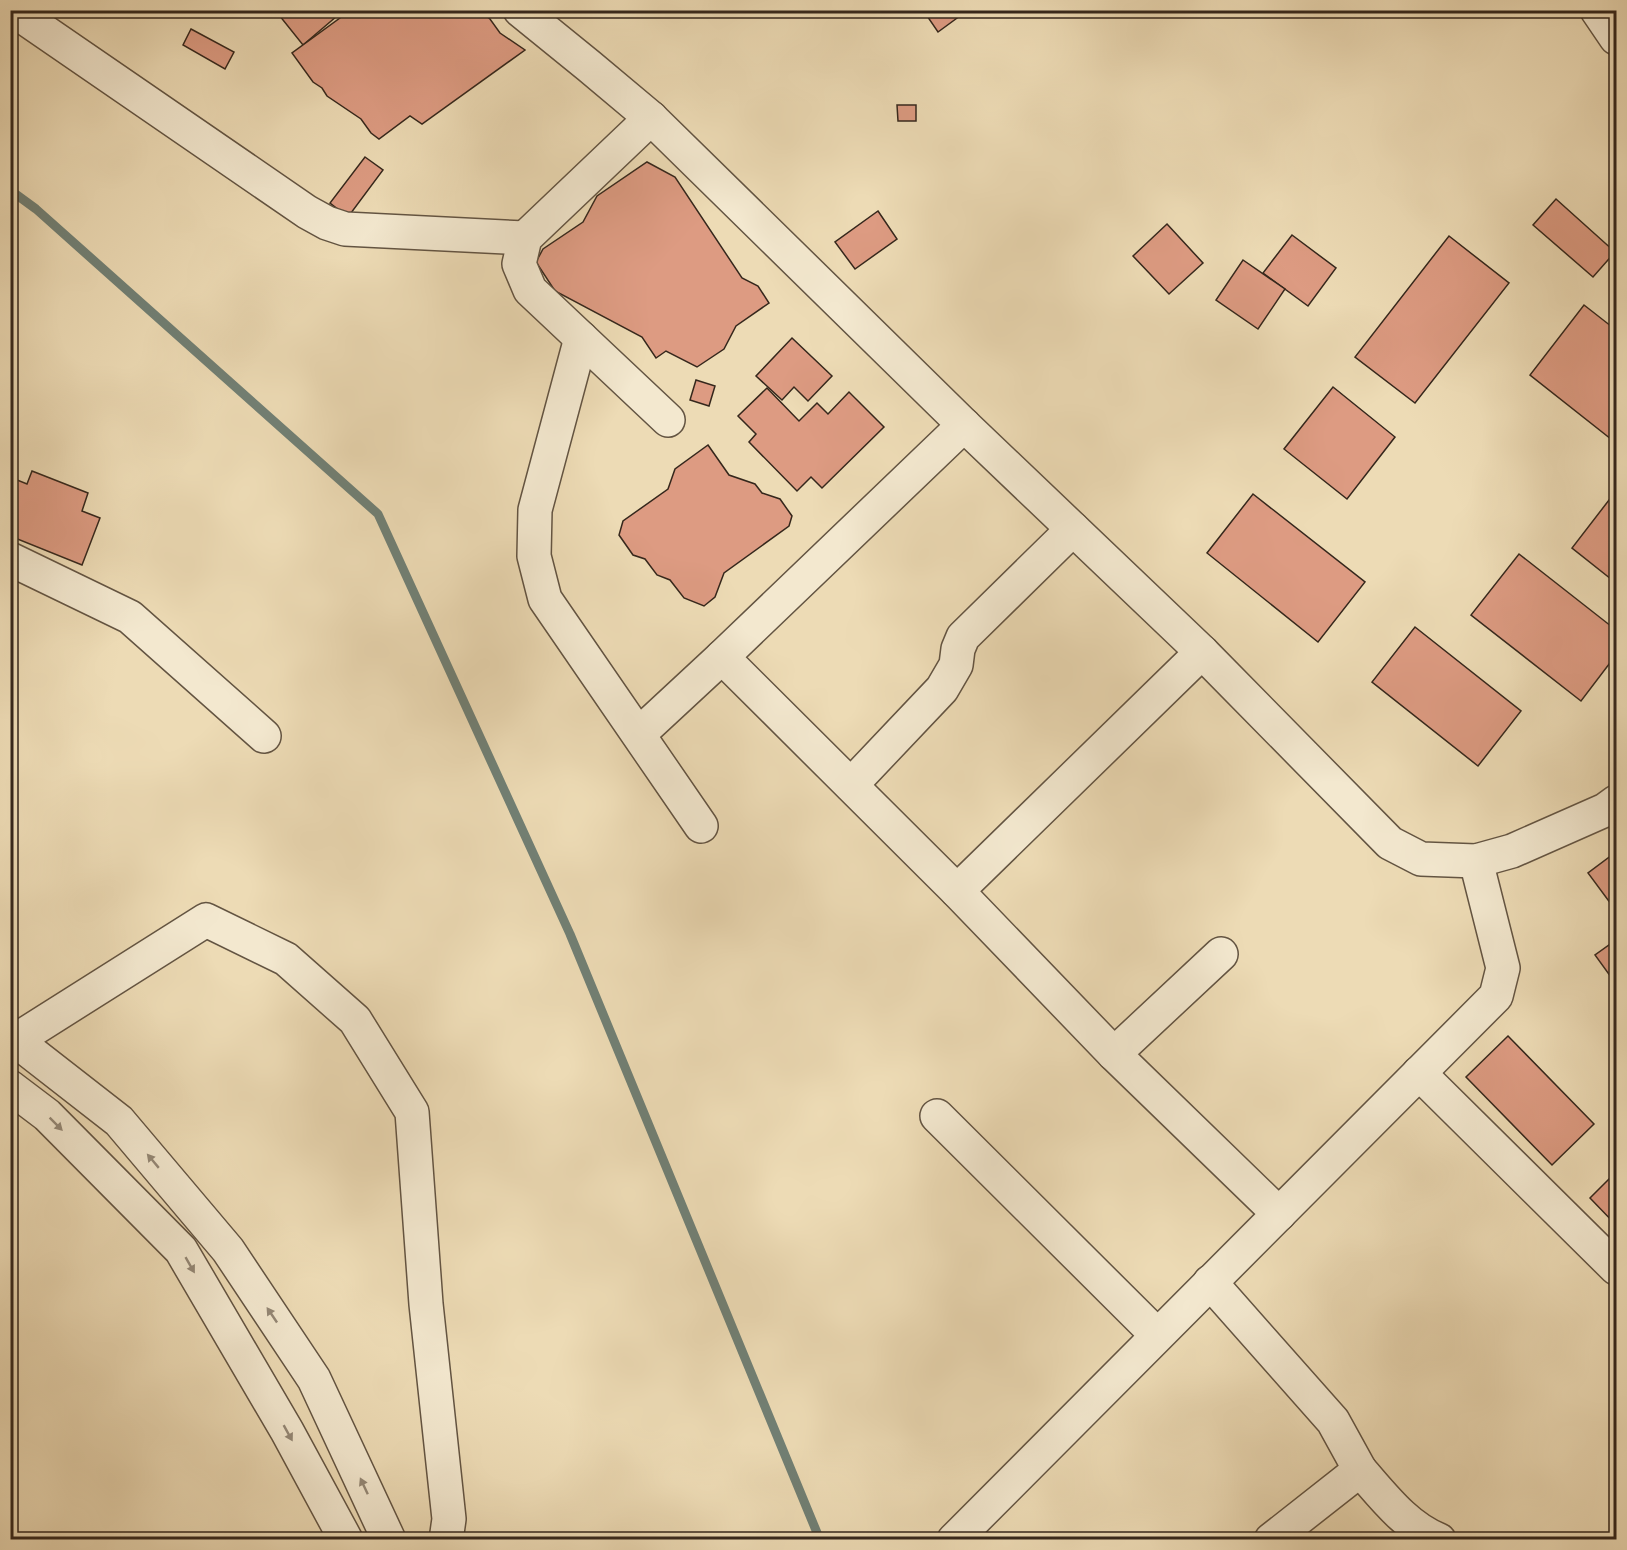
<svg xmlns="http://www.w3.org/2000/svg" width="1627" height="1550" font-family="'IM FELL Double Pica',serif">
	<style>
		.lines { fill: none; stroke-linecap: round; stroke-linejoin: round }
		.stream { stroke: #718075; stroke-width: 9 }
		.building { fill: #dd9b82; stroke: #35271c; stroke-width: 1.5 }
		.minor-casing { stroke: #635442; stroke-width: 36 }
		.minor { stroke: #f3e8cf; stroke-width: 33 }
		.oneway { fill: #948876 }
	</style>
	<rect width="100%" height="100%" fill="#eddbb5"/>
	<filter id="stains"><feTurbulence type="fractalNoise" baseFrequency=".00333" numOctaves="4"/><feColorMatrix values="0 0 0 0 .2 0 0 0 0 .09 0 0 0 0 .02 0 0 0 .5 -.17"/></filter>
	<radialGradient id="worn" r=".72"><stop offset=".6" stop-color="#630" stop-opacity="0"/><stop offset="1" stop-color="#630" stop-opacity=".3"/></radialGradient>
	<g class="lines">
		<polyline class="stream" points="10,190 36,209 378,514 570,934 820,1540"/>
	</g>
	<g class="building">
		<polygon points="275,10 344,10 303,45"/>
		<polygon points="351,10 478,10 490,19 500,33 525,50 422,124 410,116 379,139 371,133 361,119 327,96 322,88 313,82 292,53"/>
		<polygon points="923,10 968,10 938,32"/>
		<polygon points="191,29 234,52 225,69 183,45"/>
		<polygon points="897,105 916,105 916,121 898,121"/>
		<polygon points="365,157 383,170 348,217 330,203"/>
		<polygon points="647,162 675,177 742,278 758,286 769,303 736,326 724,349 697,367 666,351 656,358 642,337 555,291 536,262 543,249 583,222 597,196"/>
		<polygon points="1556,199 1615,252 1593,277 1533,225"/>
		<polygon points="878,211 897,239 855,269 835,242"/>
		<polygon points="1167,224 1203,263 1169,294 1133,256"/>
		<polygon points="1292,235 1336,268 1308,306 1263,273"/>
		<polygon points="1449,236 1509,283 1415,403 1355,357"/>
		<polygon points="1243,260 1285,289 1258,329 1216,300"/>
		<polygon points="1584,305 1616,330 1616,443 1530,375"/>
		<polygon points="792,338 832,376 808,401 794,387 782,400 756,376"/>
		<polygon points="696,380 715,386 709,406 690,400"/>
		<polygon points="1333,387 1395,437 1347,499 1284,449"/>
		<polygon points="767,388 799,421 817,403 828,414 849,392 884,427 822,488 811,477 797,491 749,442 756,434 738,416"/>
		<polygon points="708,445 729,475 755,484 762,493 780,499 792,516 789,526 724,573 715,597 704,606 684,598 670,580 657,575 645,559 633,555 619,535 623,521 668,489 675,469"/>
		<polygon points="32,471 88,493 82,511 100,518 82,565 10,536 10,477 27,484"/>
		<polygon points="1616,491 1616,583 1572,548"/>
		<polygon points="1253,494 1365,582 1318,642 1207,553"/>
		<polygon points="1519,554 1616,630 1616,655 1581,701 1471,615"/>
		<polygon points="1415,627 1521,711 1478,766 1372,682"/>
		<polygon points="1616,852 1616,901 1611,904 1588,873"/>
		<polygon points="1616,940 1616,984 1595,955"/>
		<polygon points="1508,1036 1594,1124 1552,1165 1466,1077"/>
		<polygon points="1616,1172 1616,1225 1590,1198"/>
	</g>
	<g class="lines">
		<defs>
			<g id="minor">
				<polyline points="13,10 307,212 327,223 345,229 525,238"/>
				<polyline points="520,10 589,66 651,118 964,425 1202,652 1390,843 1421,859 1476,861 1512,851 1605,810 1616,802"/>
				<polyline points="1597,10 1616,38"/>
				<polyline points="651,118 525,238 519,264 530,290 668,420"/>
				<polyline points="581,338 535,510 534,556 545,599 701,826"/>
				<polyline points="964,425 722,657 957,891 1114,1054 1279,1214"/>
				<polyline points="10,559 130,617 264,736"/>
				<polyline points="639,734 722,657"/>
				<polyline points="851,785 942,689 956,665 958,649 963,637 1073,529"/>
				<polyline points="957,891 1202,652"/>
				<polyline points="10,1036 119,1121 228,1250 314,1379 389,1540"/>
				<polyline points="16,1040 206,920 286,959 355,1020 412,1112 426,1304 449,1519 446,1540"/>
				<polyline points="1114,1054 1221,954"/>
				<polyline points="1419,1073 1616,1268"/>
				<polyline points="10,1087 47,1115 181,1250 287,1431 346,1540"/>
				<polyline points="937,1116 1157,1335"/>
				<polyline points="1210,1282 1333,1421 1360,1470 1271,1540"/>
				<path d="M 1360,1470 C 1383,1496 1406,1527 1439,1540"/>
				<polyline points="954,1540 1496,996 1503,968 1476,861"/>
			</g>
		</defs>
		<use href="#minor" class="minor-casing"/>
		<use href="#minor" class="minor"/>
	</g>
	<defs><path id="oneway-solid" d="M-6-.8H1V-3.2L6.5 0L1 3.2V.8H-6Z" transform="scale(1.5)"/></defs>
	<g class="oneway">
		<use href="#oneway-solid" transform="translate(56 1124) rotate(45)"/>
		<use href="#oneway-solid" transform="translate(153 1161) rotate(-130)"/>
		<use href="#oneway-solid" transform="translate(190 1265) rotate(60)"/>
		<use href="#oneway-solid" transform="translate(272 1315) rotate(-124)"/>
		<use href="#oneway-solid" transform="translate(288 1433) rotate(61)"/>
		<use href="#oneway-solid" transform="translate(364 1486) rotate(-115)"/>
	</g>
	<rect width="1627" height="1550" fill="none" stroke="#eddbb5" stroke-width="36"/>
	<rect x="12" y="12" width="1603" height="1526" fill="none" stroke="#35271c" stroke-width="3"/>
	<rect x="18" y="18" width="1591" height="1514" fill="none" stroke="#35271c" stroke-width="1.5"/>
	<rect width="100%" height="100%" filter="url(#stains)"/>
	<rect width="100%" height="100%" fill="url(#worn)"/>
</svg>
